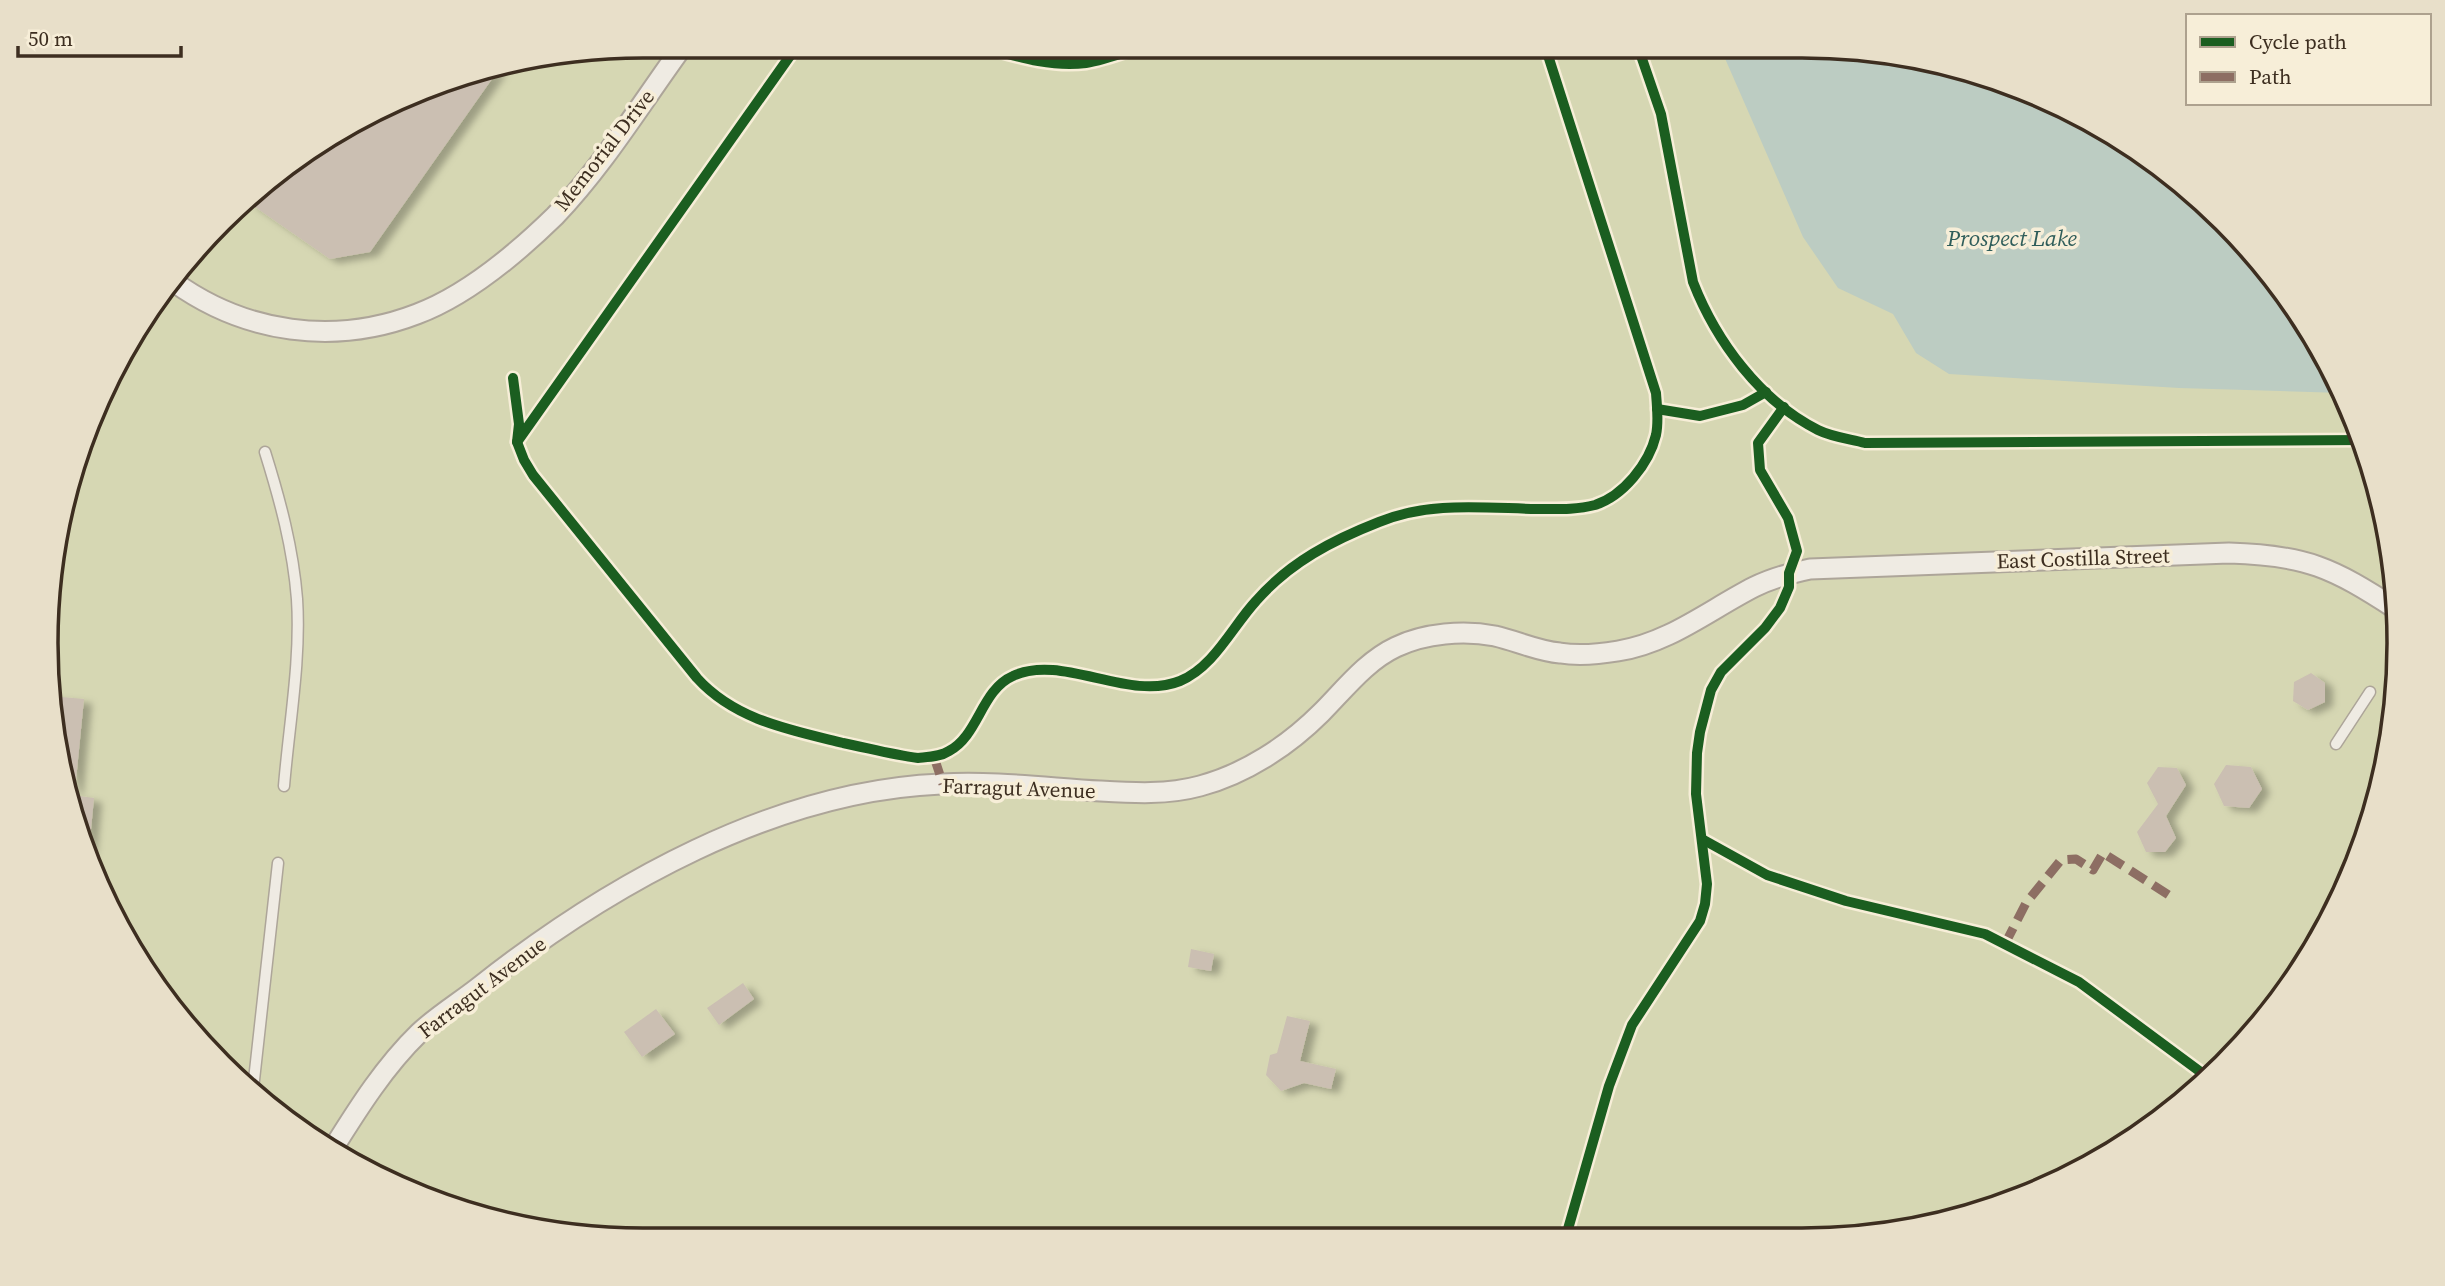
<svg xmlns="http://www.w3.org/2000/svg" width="2445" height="1286" font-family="'Source Serif 4',serif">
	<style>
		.green { fill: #d6d7b3 }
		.water { fill: #bcccc2 }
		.building { fill: #cbbfb2; filter: url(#shadow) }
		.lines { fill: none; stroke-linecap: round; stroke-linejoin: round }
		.lane-casing { stroke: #ada599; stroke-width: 13 }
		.street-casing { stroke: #ada599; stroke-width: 23 }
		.lane { stroke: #efebe3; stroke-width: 10 }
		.street { stroke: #efebe3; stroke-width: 19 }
		.quiet { stroke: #8d6e63; stroke-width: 9; stroke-dasharray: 18 9; stroke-linecap: butt }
		.cycleway-casing { stroke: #f7eed8; stroke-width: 15 }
		.cycleway { stroke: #1b5e20; stroke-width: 10 }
		.labels { text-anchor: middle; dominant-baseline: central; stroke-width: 7; stroke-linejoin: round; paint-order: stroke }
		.street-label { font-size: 21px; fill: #3d2e20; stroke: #f7eed8 }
		.water-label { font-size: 23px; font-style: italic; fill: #2f5d5a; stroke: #f7eed8 }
		.rim { fill: none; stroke: #3d2e20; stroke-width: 3.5 }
	</style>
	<defs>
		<filter id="shadow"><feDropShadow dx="8" dy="4.5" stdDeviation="3.5" flood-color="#0004"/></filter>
	</defs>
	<rect width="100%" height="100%" fill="#e7e0d1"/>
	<polygon class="green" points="643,46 1841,47 1957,66 2067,107 2166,169 2251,249 2320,345 2368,451 2394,565 2398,682 2379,798 2338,908 2251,1037 2134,1140 2030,1195 1880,1235 604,1239 489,1220 378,1179 220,1065 146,975 91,872 47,682 66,489 146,311 279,169 451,77"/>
	<polygon class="water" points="1720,47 1841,47 1957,66 2067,107 2166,169 2251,249 2320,345 2342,393 2179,388 1949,374 1916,353 1893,314 1838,288 1803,237"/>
	<g class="building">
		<polygon points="499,69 370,252 330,259 248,202 279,169 451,77"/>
		<polygon points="2311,673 2325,683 2325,702 2308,710 2293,701 2294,682"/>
		<polygon points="50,696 84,699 75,790 72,791"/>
		<polygon points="2226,765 2251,767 2262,789 2249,808 2224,806 2214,784"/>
		<polygon points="2158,767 2177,768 2186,785 2166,816 2176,838 2165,852 2146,852 2137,832 2158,804 2147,783"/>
		<polygon points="73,795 94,798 89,850 86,850"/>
		<polygon points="1191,949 1214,954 1211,971 1188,967"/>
		<polygon points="743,983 754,999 719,1025 707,1008"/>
		<polygon points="656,1009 675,1034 642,1057 624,1032"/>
		<polygon points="1287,1016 1310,1021 1300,1061 1336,1069 1331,1089 1304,1083 1281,1091 1266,1075 1270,1055 1277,1053"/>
	</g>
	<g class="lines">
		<defs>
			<g id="lane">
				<path d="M 265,452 C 280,500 293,548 297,599 C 301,660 289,725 284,786"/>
				<polyline points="2336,744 2370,692"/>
				<polyline points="253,1089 278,863"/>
			</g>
			<g id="street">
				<path d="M 174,282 C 245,333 334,346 417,314 C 468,295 516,254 555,216 C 604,165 642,102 683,46"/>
				<path d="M 334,1147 C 359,1107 385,1066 419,1033 C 437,1016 460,1002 479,987 C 608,885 774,791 941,784 C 994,781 1048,788 1100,791 C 1134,793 1167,795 1200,786 C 1245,774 1288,746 1321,713 C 1344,690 1366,661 1396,647 C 1425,633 1464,630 1495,636 C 1517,641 1537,651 1560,653 C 1578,656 1600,654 1618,651 C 1669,643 1709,610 1754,587 C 1772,578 1791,573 1810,569 L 2229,553 C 2306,555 2333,568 2396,609"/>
			</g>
		</defs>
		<use href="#lane" class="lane-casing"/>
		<use href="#street" class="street-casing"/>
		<use href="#lane" class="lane"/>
		<use href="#street" class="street"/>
		<g class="quiet">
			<polyline points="934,757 943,784"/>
			<polyline points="2005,944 2026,903 2061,860 2076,859 2093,870 2103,853 2175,899"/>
		</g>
		<defs>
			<g id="cycleway">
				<path d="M 979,46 C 1012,55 1050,68 1086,63 C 1105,60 1125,52 1144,46"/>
				<path d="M 1638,47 L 1661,114 L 1693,282 C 1716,341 1760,401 1818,430 C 1832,437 1850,439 1865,443 L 2363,440"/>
				<path d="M 513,378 L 519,424 L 517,442 L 524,460 L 533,475 L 697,678 C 735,720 790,730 843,743 C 868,748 893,755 918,758 C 928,757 940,757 949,751 C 979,735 981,690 1013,676 C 1062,653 1128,702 1180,681 C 1214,667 1232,627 1256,601 C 1290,562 1333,540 1379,522 C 1430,501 1483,508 1537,509 C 1556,509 1576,510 1595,505 C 1623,496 1649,464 1656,435 C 1659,421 1657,408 1656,393 L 1545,46"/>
				<polyline points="1657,409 1700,416 1743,405 1766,392"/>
				<polyline points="517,442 797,46"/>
				<polyline points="1702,839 1767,875 1846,901 1985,934 2079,982 2206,1076"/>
				<polyline points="1566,1236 1609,1086 1632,1025 1700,921 1705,904 1707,884 1696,794 1697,753 1700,732 1711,690 1721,672 1765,628 1780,608 1789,587 1789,573 1797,551 1788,518 1760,470 1758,443 1784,407"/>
			</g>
		</defs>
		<use href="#cycleway" class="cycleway-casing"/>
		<use href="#cycleway" class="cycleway"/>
	</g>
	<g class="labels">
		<g class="street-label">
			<text transform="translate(604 150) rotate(-52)">Memorial Drive</text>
			<text transform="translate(2083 558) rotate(-2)">East Costilla Street</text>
			<text transform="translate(1019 788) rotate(2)">Farragut Avenue</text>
			<text transform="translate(482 987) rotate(-37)">Farragut Avenue</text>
		</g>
		<g class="water-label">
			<text x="2012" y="238">Prospect Lake</text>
		</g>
	</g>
	<path d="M0 0H2445V1286H0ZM643 58H1802A585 585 0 0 1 2387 643V643A585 585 0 0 1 1802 1228H643A585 585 0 0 1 58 643V643A585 585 0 0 1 643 58Z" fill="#e8dfc9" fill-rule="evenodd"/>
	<path class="rim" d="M643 58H1802A585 585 0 0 1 2387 643V643A585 585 0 0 1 1802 1228H643A585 585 0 0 1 58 643V643A585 585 0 0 1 643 58Z"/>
	<rect x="2186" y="14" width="245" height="91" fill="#f7eed8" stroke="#ada18e" stroke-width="2"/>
	<rect x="2200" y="37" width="35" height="10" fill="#1b5e20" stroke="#ada18e" stroke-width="2"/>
	<text x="2249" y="49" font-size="21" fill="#3d2e20">Cycle path</text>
	<rect x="2200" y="72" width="35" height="10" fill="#8d6e63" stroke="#ada18e" stroke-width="2"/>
	<text x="2249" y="84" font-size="21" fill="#3d2e20">Path</text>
	<path d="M18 46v10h163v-10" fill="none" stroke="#3d2e20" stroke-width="3.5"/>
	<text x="28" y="46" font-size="21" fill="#3d2e20" stroke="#f7eed8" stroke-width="5" paint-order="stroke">50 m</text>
</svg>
